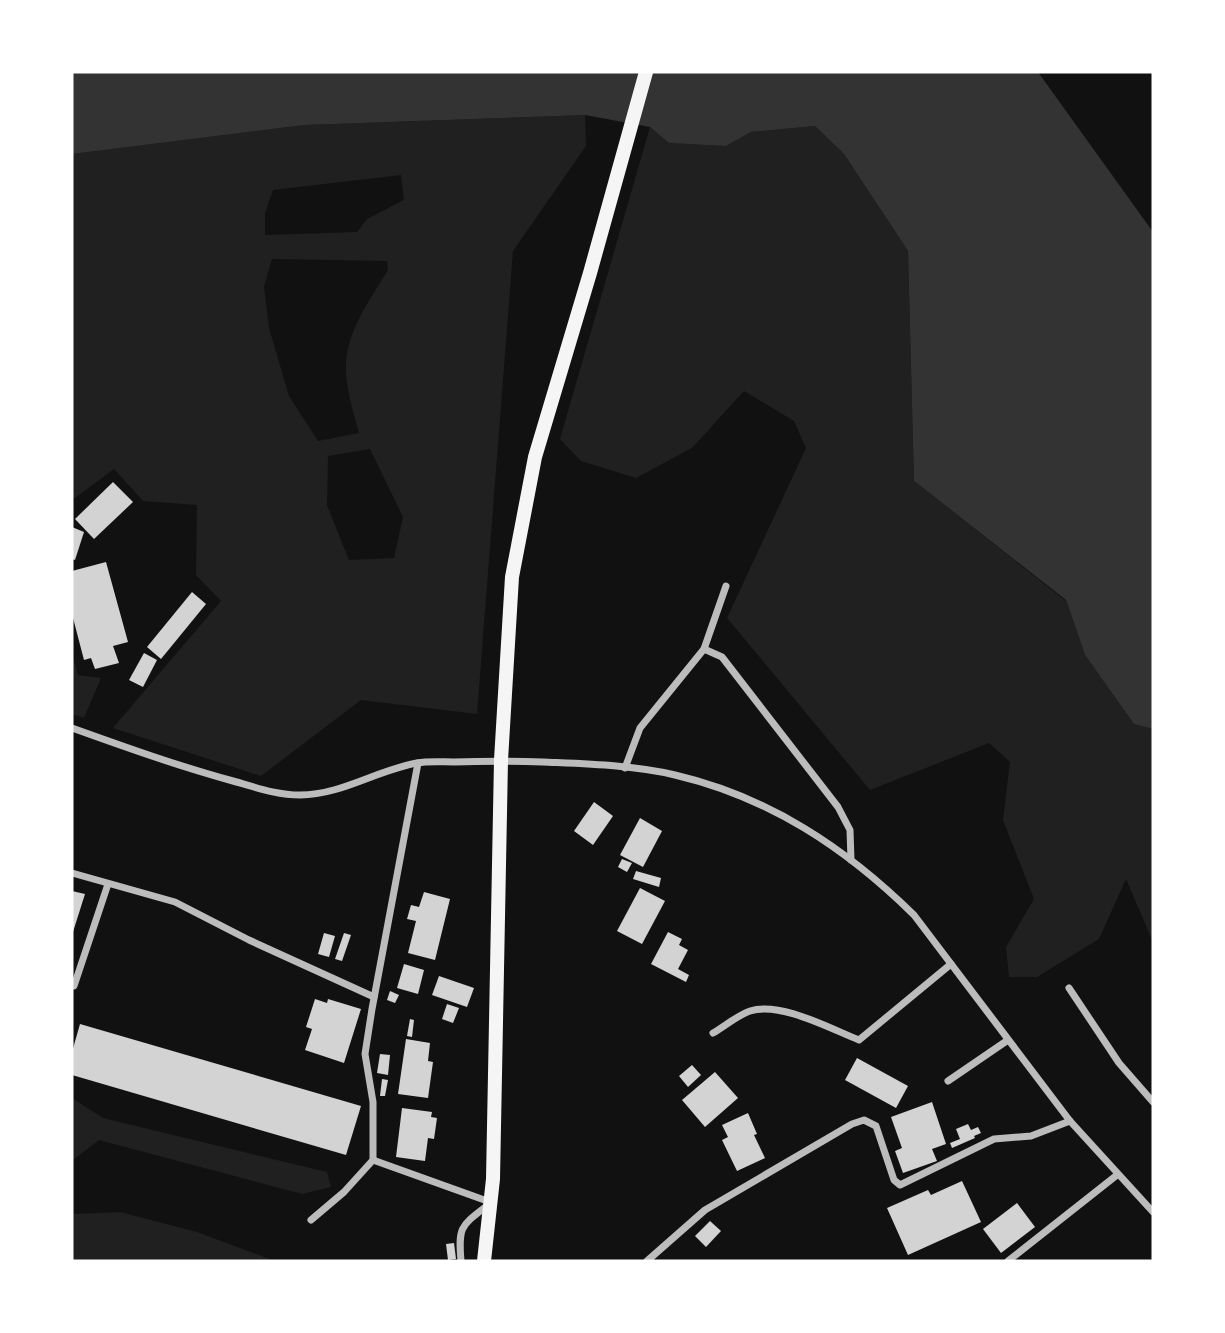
<svg xmlns="http://www.w3.org/2000/svg" width="1225" height="1333" font-family="'Space Grotesk',sans-serif">
	<style>
		.green { fill: #202020; fill-rule: evenodd }
		.water { fill: #333 }
		.building { fill: #d3d3d3 }
		.lines { fill: none; stroke-linecap: round; stroke-linejoin: round }
		.minor { stroke: #bcbcbc; stroke-width: 7 }
		.secondary { stroke: #f5f5f5; stroke-width: 14 }
	</style>
	<rect width="100%" height="100%" fill="#111"/>
	<g class="green">
		<path d="M 585,115 L 586,146 L 513,251 L 477,714 L 361,700 L 261,776 L 113,728 L 221,601 L 196,575 L 197,505 L 143,501 L 114,469 L 72,500 L 72,154 L 304,125 ZM 401,175 L 404,200 L 367,219 L 357,232 L 265,235 L 265,213 L 273,190 ZM 272,259 L 387,261 L 388,270 C 371,298 348,329 346,363 C 345,387 353,410 359,433 L 318,441 L 289,396 L 269,328 L 264,286 ZM 370,449 L 403,517 L 394,558 L 349,560 L 327,505 L 328,456 Z"/>
		<polygon points="815,126 844,154 908,251 914,481 1066,601 1085,655 1134,724 1153,729 1153,942 1126,879 1099,939 1037,977 1009,977 1006,947 1034,899 1003,820 1010,762 989,743 870,790 727,618 806,448 794,421 744,391 692,448 636,478 581,461 560,439 650,127 669,143 726,146 751,132"/>
		<polygon points="72,654 78,675 101,678 84,718 72,714"/>
		<polygon points="72,1098 103,1118 327,1172 331,1187 302,1194 99,1140 73,1160 72,1163"/>
		<polygon points="72,1212 75,1214 120,1212 197,1232 275,1261 72,1261"/>
	</g>
	<polygon class="water" points="72,72 1038,72 1153,232 1153,729 1134,724 1085,655 1066,600 914,481 908,251 844,154 815,126 751,132 726,146 669,143 650,127 585,115 304,125 72,154"/>
	<g class="building">
		<polygon points="113,482 133,502 94,539 75,519"/>
		<polygon points="72,527 84,532 75,560 72,559"/>
		<polygon points="106,562 128,642 113,646 119,663 95,669 91,658 84,660 72,614 72,571"/>
		<polygon points="192,592 206,604 161,659 147,647"/>
		<polygon points="144,653 157,660 143,687 129,680"/>
		<polygon points="594,802 613,816 593,845 574,831"/>
		<polygon points="640,818 662,831 643,867 620,855"/>
		<polygon points="622,859 632,863 627,872 618,867"/>
		<polygon points="636,871 661,878 659,887 633,879"/>
		<polygon points="640,888 665,901 642,944 617,931"/>
		<polygon points="72,891 85,894 72,935"/>
		<polygon points="424,892 450,899 435,960 408,953 416,921 407,919 411,905 419,907"/>
		<polygon points="668,932 682,939 679,945 688,950 678,969 689,975 686,982 651,964"/>
		<polygon points="324,933 335,936 329,957 318,954"/>
		<polygon points="344,933 351,935 342,961 335,959"/>
		<polygon points="404,964 424,970 418,994 397,988"/>
		<polygon points="439,976 474,988 467,1007 432,995"/>
		<polygon points="390,991 399,995 395,1003 387,1000"/>
		<polygon points="315,999 327,1003 328,999 361,1009 344,1063 305,1050 312,1029 306,1027"/>
		<polygon points="447,1004 459,1008 453,1023 442,1019"/>
		<polygon points="410,1019 414,1020 412,1037 407,1036"/>
		<polygon points="80,1024 361,1106 346,1155 72,1075 72,1052"/>
		<polygon points="406,1039 430,1043 428,1061 433,1062 428,1098 398,1094"/>
		<polygon points="380,1054 390,1055 388,1075 377,1073"/>
		<polygon points="857,1058 908,1086 896,1108 845,1080"/>
		<polygon points="692,1065 701,1075 688,1087 679,1076"/>
		<polygon points="715,1072 738,1098 705,1127 682,1100"/>
		<polygon points="382,1079 388,1080 385,1096 380,1096"/>
		<polygon points="932,1102 946,1144 932,1149 937,1161 903,1173 895,1151 902,1148 891,1117"/>
		<polygon points="402,1108 432,1112 431,1117 437,1118 434,1139 428,1138 425,1161 396,1157"/>
		<polygon points="748,1113 757,1134 754,1135 765,1158 737,1171 722,1140 728,1137 722,1125"/>
		<polygon points="968,1124 971,1130 978,1127 981,1133 974,1136 975,1138 952,1148 950,1143 960,1139 956,1129"/>
		<polygon points="962,1181 981,1222 908,1255 887,1208 928,1190 931,1195"/>
		<polygon points="1017,1203 1035,1227 1001,1253 983,1229"/>
		<polygon points="710,1221 721,1231 706,1247 695,1236"/>
		<polygon points="454,1243 456,1259 448,1260 446,1244"/>
	</g>
	<g class="lines">
		<g class="minor">
			<polyline points="704,649 722,657 838,807 850,830 851,860"/>
			<path d="M 72,728 C 125,747 178,766 233,781 C 255,787 276,795 300,795 C 341,795 377,770 417,763 C 428,761 441,762 454,762 C 484,761 513,761 543,762 C 587,764 632,765 675,775 C 769,797 846,848 914,915 L 1070,1121 L 1153,1212"/>
			<polyline points="625,768 640,728 704,649 726,586"/>
			<polyline points="72,873 175,902 249,940 374,997"/>
			<polyline points="74,986 108,884"/>
			<polyline points="1069,988 1119,1063 1153,1102"/>
			<path d="M 713,1033 C 725,1026 738,1015 750,1011 C 780,1001 831,1029 859,1040 L 951,964"/>
			<polyline points="948,1081 1008,1040"/>
			<polyline points="373,1160 490,1202"/>
			<polyline points="311,1220 344,1192 373,1160 373,1102 365,1054 372,1009 418,763"/>
			<path d="M 461,1261 C 458,1226 461,1226 488,1205"/>
			<polyline points="647,1261 705,1210 852,1124 864,1120 876,1126 894,1180 900,1185 994,1139 1031,1136 1070,1121"/>
			<polyline points="1008,1261 1117,1175"/>
		</g>
		<polyline class="secondary" points="484,1261 493,1179 501,760 512,577 535,457 590,273 646,72"/>
	</g>
	<rect width="1225" height="1333" fill="none" stroke="#ffffff" stroke-width="147"/>
</svg>
